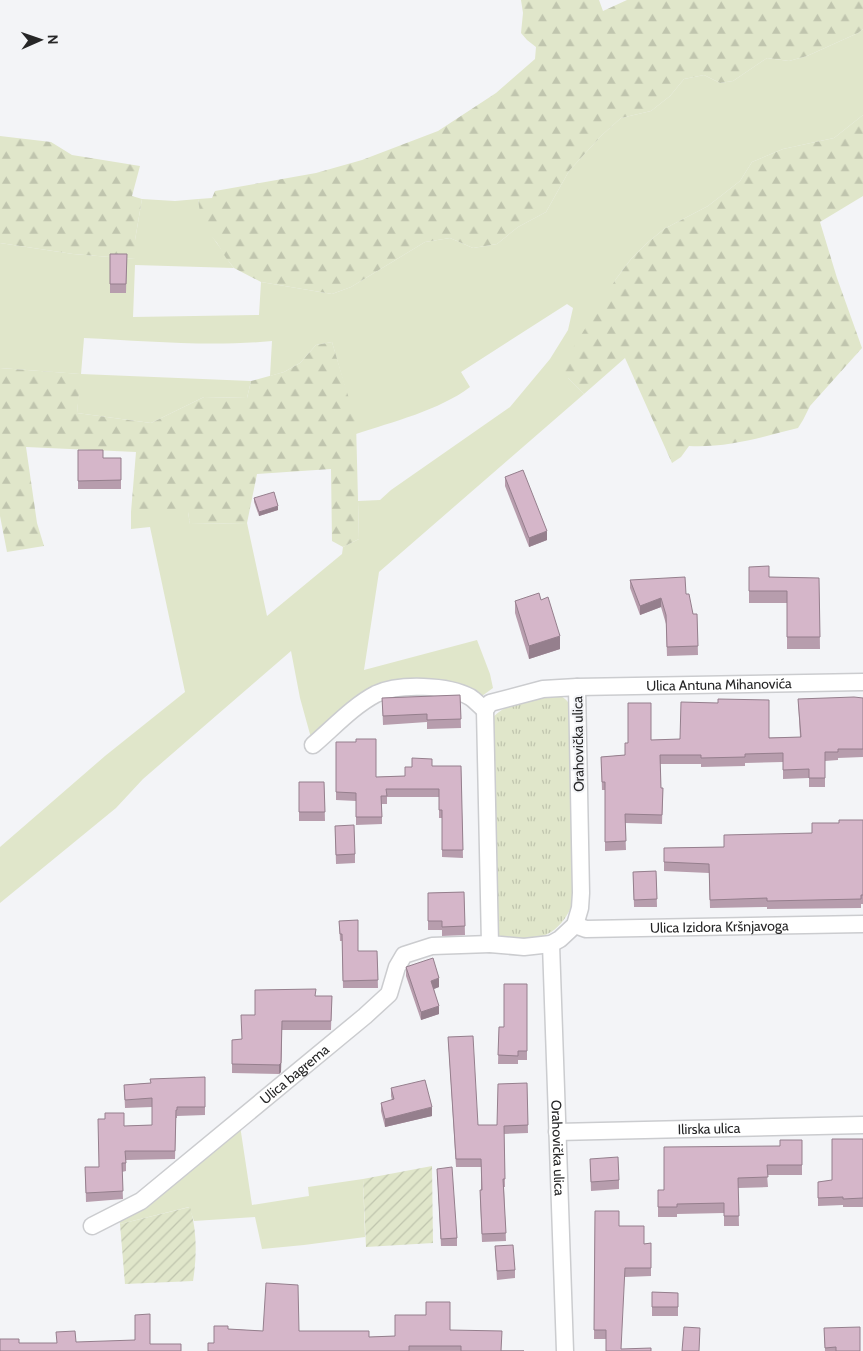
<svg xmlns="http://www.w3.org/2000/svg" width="863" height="1351" font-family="Cabin,sans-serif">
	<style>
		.grass { fill: #e0e6ca }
		.forest { fill: url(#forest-firs) }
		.park { fill: url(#park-tufts) }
		.garden { fill: url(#garden-furrows) }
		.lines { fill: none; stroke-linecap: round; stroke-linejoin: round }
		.street-casing { stroke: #cbcccf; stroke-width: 19 }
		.street { stroke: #fff; stroke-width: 16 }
		.wall { fill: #b79dad }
		.shaded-wall { fill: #957f8d }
		.building { fill: #d5b6c9; stroke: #957f8d }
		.labels { text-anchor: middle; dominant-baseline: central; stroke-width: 4; stroke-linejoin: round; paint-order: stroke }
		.street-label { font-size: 14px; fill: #262627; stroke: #f3f4f7 }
	</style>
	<defs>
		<pattern id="forest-firs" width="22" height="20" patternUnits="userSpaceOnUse" patternTransform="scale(1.25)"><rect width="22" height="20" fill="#e0e6ca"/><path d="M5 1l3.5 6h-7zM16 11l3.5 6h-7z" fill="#c0c5ae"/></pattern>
		<pattern id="park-tufts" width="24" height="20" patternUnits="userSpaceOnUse" patternTransform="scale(1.25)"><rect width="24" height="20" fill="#e0e6ca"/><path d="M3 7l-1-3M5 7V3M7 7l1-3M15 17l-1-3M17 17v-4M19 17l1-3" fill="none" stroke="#c0c5ae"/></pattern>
		<pattern id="garden-furrows" width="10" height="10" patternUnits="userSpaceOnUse" patternTransform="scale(1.25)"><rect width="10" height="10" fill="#e0e6ca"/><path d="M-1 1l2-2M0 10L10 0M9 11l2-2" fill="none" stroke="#c0c5ae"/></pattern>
	</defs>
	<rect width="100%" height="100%" fill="#f3f4f7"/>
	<g class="grass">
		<path d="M 863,29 L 863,115 L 834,138 L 783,149 L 752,162 L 740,181 L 708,206 L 664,229 L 647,243 L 631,259 L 616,279 L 568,378 L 584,394 L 379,572 L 364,670 L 477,640 L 490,674 L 493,688 L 482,696 L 471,698 L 388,689 L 313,745 L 300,698 L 291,651 L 143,779 L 116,808 L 0,903 L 0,847 L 105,756 L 185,692 L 150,527 L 131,529 L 131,512 L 188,512 L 190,524 L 247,523 L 267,616 L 342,554 L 343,547 L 359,539 L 358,501 L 380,500 L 391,490 L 510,407 L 550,359 L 568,330 L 573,308 L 567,304 L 461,372 L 470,387 C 440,410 392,422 356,434 L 355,422 L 332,342 L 316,345 L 300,363 L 284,372 L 270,376 L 272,341 C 210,347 146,341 84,338 L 81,374 L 251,381 L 247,398 L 204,397 L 151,423 L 77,413 L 80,374 L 0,368 L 0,243 L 73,254 L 135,259 L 135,240 L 142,199 L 175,201 L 198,199 C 201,218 206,227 216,242 C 223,251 227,260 234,268 L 135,265 L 133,317 L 259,315 L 261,282 L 332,294 L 351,287 L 425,242 L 450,238 L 473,248 L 497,244 L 518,227 L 546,212 L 569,171 L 602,135 L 621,118 L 651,111 L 670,96 L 684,79 L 704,75 L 720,83 L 733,81 L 767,58 L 789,61 L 807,56 L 858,33 Z"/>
		<polygon points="239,1119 252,1205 309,1196 308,1187 363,1179 365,1237 304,1245 262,1249 255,1217 194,1221 189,1207 120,1224 119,1212"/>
	</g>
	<g class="forest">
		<polygon points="521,0 599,0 603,11 627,0 863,0 863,29 858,33 807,56 789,61 767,58 733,81 720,83 704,75 684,79 670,96 651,111 621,118 602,135 569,171 546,212 518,227 497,244 473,248 450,238 425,242 351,287 332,294 261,282 234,268 226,258 217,243 207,231 200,213 198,199 212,198 215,191 316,173 362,160 438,131 496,93 535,59 536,47 527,40 521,33 523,13"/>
		<path d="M 863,115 L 863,196 L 820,222 L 837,278 L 862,348 L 810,406 L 803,420 L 798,428 C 762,437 727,448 689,446 L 681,457 L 672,463 L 625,358 L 584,394 L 568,378 L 563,367 L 568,356 L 616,279 L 631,259 L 647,243 L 664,229 L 708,206 L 740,181 L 752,162 L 783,149 L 834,138 Z"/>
		<polygon points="0,136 51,142 72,155 140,166 132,196 142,199 135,240 135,259 73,254 0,243"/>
		<polygon points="332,342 356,422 359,539 343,547 332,541 331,469 257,474 247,523 190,524 188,512 131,512 136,452 26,447 37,523 44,546 7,552 0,516 0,368 81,374 77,413 151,423 204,397 247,398 251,381 284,372 300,363 316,345"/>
	</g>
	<path class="park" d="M 549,695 C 561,694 566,698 572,708 L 575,898 C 565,925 550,940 520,940 C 512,940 505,940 497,936 L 491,720 C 503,703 529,700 549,695 Z"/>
	<g class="garden">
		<polygon points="432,1166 433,1243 366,1247 363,1179"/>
		<path d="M 190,1207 C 197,1231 197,1256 193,1281 L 125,1284 L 120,1224 Z"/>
	</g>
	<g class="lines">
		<defs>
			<g id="street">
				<polygon points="577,687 581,893 580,908 575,925 560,939 551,944 524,947 490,944 485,710 490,703 543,689"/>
				<path id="s1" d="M 577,687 L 863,682"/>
				<path d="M 313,745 C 333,728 353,706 376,694 C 399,683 448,685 470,697 C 475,700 480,706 485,710"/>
				<path id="s2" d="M 575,925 L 586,929 L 863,924"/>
				<path id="s3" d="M 551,944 L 565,1351"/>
				<path id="s4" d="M 557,1132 L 863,1125"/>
				<path id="s5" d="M 92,1226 L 141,1201 L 365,1016 L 389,994 L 397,967 L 404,955 L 432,946 L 490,944"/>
			</g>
		</defs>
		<use href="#street" class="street-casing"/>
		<use href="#street" class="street"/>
	</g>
	<g class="wall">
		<polygon points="110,254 127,254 126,293 110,293"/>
		<polygon points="78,450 103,458 121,458 121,489 78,489"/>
		<polygon points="505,477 547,540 529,547 505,486"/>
		<polygon points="254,498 278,510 259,516 254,502"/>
		<polygon points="749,567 769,577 819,578 820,649 787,649 787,603 749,603"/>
		<polygon points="630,580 686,594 693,614 697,614 698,655 667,656 666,624 661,607 640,615 630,588"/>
		<polygon points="541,600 560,649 529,659 515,613 515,601"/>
		<polygon points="460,695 461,728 427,729 427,722 383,725 382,698"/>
		<polygon points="863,698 863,757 838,758 838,760 825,761 825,787 809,787 809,778 783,779 783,762 745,763 745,766 701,767 701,764 660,764 661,788 663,788 662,824 625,823 626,850 605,851 605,790 602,790 601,757 625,755 628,743 651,740 800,737 798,699"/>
		<polygon points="336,742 376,777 405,776 412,767 432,766 461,766 463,858 442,857 442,818 439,818 439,797 387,797 387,804 382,804 382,824 356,825 356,801 336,800"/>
		<polygon points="299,782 324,782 325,821 299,821"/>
		<polygon points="863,820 863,904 861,904 861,908 767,909 767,907 710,908 709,873 664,871 664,848 724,847 812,833 839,823"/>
		<polygon points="335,826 355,854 355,863 336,864"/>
		<polygon points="656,871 657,907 634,907 633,872"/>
		<polygon points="464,892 465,935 442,936 442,930 428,930 428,893"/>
		<polygon points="339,921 358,951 377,951 378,988 343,988 342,941 340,941"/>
		<polygon points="406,967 439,987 434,989 439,1014 421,1020 406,976"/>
		<polygon points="527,984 527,1060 518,1060 518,1064 498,1064 499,1027 504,1027"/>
		<polygon points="316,996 332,996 331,1030 282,1030 281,1072 279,1074 232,1073 232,1040 242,1039 255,1015"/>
		<polygon points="448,1037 478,1125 497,1125 527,1083 528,1133 504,1134 505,1187 504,1187 506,1241 482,1242 480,1198 480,1190 481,1190 481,1167 456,1167"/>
		<polygon points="205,1077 205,1115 177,1116 177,1118 176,1118 175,1159 126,1160 126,1171 122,1172 123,1199 86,1202 85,1167 99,1167 124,1126 152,1125 152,1107 125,1108 124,1085 151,1083"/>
		<polygon points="391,1088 432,1116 385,1127 381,1111 381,1103 392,1100 391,1096"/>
		<polygon points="863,1139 863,1207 843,1207 843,1205 818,1206 818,1182 832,1181"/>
		<polygon points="802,1140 802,1175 767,1175 768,1187 738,1188 739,1226 724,1226 724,1213 677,1214 677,1217 658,1217 658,1190 664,1190 780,1146"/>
		<polygon points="590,1159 619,1180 619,1189 591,1191"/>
		<polygon points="437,1169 457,1238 457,1246 441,1246"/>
		<polygon points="595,1211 619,1226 644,1244 651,1243 651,1276 625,1277 606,1351 606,1339 594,1339"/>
		<polygon points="495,1246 515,1270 515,1278 497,1280"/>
		<polygon points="652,1292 678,1293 678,1316 652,1316"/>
		<polygon points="824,1328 860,1351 825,1351"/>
		<polygon points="228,1329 263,1331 299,1331 369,1337 395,1336 450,1330 501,1351 524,1351 208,1351 214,1343"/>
	</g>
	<g class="shaded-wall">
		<polygon points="278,506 278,510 259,516 259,512"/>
		<polygon points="547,531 547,540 529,547 529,538"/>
		<polygon points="661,598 661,607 640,615 640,606"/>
		<polygon points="560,636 560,649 529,659 529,646"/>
		<polygon points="439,978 439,987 431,990 431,981"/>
		<polygon points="439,1006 439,1014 421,1020 421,1012"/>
		<polygon points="282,1021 281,1072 279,1074 279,1065"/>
		<polygon points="432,1107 432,1116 385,1127 385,1119"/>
	</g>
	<g class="building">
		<polygon points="110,254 127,254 126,284 110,284"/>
		<polygon points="78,450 103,450 103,458 121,458 121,480 78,481"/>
		<polygon points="523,470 547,531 529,538 505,477"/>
		<polygon points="274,492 278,506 259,512 254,498"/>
		<polygon points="769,566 769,577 819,578 820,637 787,637 787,591 749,591 749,567"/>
		<polygon points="685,577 686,594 689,594 693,614 697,614 698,646 667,647 666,615 661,598 640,606 630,580"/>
		<polygon points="539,593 541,600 548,597 560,636 529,646 515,601"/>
		<polygon points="460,695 461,719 427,720 427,714 383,716 382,698"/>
		<polygon points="854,697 863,698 863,749 838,749 838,752 825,752 825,778 809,778 809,769 783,770 783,753 745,754 745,757 701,758 701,755 660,755 661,788 663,788 662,815 625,814 626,841 605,842 605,782 602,782 601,757 625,755 625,743 628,743 628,703 651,703 651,740 680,739 681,702 718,703 718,699 769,700 769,738 801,737 798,699"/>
		<polygon points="356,739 376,739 376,777 405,776 405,767 412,767 412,758 432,759 432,766 461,766 463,850 442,850 442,810 439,810 439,789 386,789 387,796 381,796 382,817 356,817 356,793 336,792 336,742 356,742"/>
		<polygon points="299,782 324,782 325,812 299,812"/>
		<polygon points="839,820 863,820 863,895 861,895 861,899 767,901 767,898 710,900 709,864 664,862 664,848 724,847 724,835 812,833 812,823 839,823"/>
		<polygon points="354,825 355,854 336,855 335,826"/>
		<polygon points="656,871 657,899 634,900 633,872"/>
		<polygon points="464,892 465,926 442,927 442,921 428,921 428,893"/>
		<polygon points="358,920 358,951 377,951 378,980 343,981 342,934 340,934 339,921"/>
		<polygon points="433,958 439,978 431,981 439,1006 421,1012 406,967"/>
		<polygon points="504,984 527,984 527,1051 518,1051 518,1056 498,1055 499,1027 504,1027"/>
		<polygon points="316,989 315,996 332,996 331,1021 282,1021 281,1063 279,1065 232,1064 232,1040 242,1039 241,1015 255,1015 255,990"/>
		<polygon points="473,1036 478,1125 497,1125 498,1084 527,1083 528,1125 504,1126 505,1179 503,1179 506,1233 482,1234 480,1190 482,1190 481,1159 456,1159 448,1037"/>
		<polygon points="205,1077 205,1107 177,1107 177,1110 176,1110 175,1151 125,1151 126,1163 122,1163 123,1191 86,1193 85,1167 99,1167 98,1119 105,1119 105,1113 124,1113 124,1126 152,1125 152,1098 125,1100 124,1085 151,1083 150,1079"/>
		<polygon points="425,1080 432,1107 385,1119 381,1103 394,1099 391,1088"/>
		<polygon points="832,1139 863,1139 863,1198 843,1199 843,1197 818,1198 818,1182 832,1180"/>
		<polygon points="780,1140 802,1140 802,1165 767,1165 768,1177 738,1178 739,1216 724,1216 724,1203 677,1204 677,1207 658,1207 658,1190 664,1190 664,1147 780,1146"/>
		<polygon points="618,1157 619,1180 591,1182 590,1159"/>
		<polygon points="452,1167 457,1238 441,1239 437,1169"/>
		<polygon points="595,1211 619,1211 619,1226 644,1226 644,1244 651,1243 651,1268 625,1268 621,1349 651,1348 651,1351 606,1351 606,1330 594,1330"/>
		<polygon points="513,1245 515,1270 497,1271 495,1246"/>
		<polygon points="266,1283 298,1285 299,1331 369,1331 369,1337 395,1336 395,1315 426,1315 426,1302 450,1302 450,1330 502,1331 501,1351 524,1351 461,1351 461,1346 409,1346 409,1351 208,1351 208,1343 214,1343 214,1326 228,1326 228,1329 263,1331"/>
		<polygon points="652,1292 678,1293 678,1307 652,1307"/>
		<polygon points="150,1314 150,1344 181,1344 181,1351 0,1351 0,1339 19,1339 19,1343 57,1343 56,1332 75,1331 76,1342 135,1340 135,1315"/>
		<polygon points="684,1327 700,1328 699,1351 682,1351"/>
		<polygon points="860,1327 860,1351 836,1351 836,1347 825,1348 824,1328"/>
	</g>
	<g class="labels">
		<g class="street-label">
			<text stroke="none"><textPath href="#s1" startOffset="142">Ulica Antuna Mihanovića</textPath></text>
			<text transform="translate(578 744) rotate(-91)">Orahovička ulica</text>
			<text stroke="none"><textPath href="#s2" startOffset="145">Ulica Izidora Kršnjavoga</textPath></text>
			<text stroke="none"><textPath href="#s5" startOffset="254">Ulica bagrema</textPath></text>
			<text stroke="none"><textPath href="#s4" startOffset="152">Ilirska ulica</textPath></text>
			<text stroke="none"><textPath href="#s3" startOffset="204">Orahovička ulica</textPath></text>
		</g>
	</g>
	<g transform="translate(40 40) rotate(88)" stroke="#f3f4f7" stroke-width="4" paint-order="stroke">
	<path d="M0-4L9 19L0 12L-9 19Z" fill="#262627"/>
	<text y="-8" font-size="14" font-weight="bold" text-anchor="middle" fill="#262627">N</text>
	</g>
</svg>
